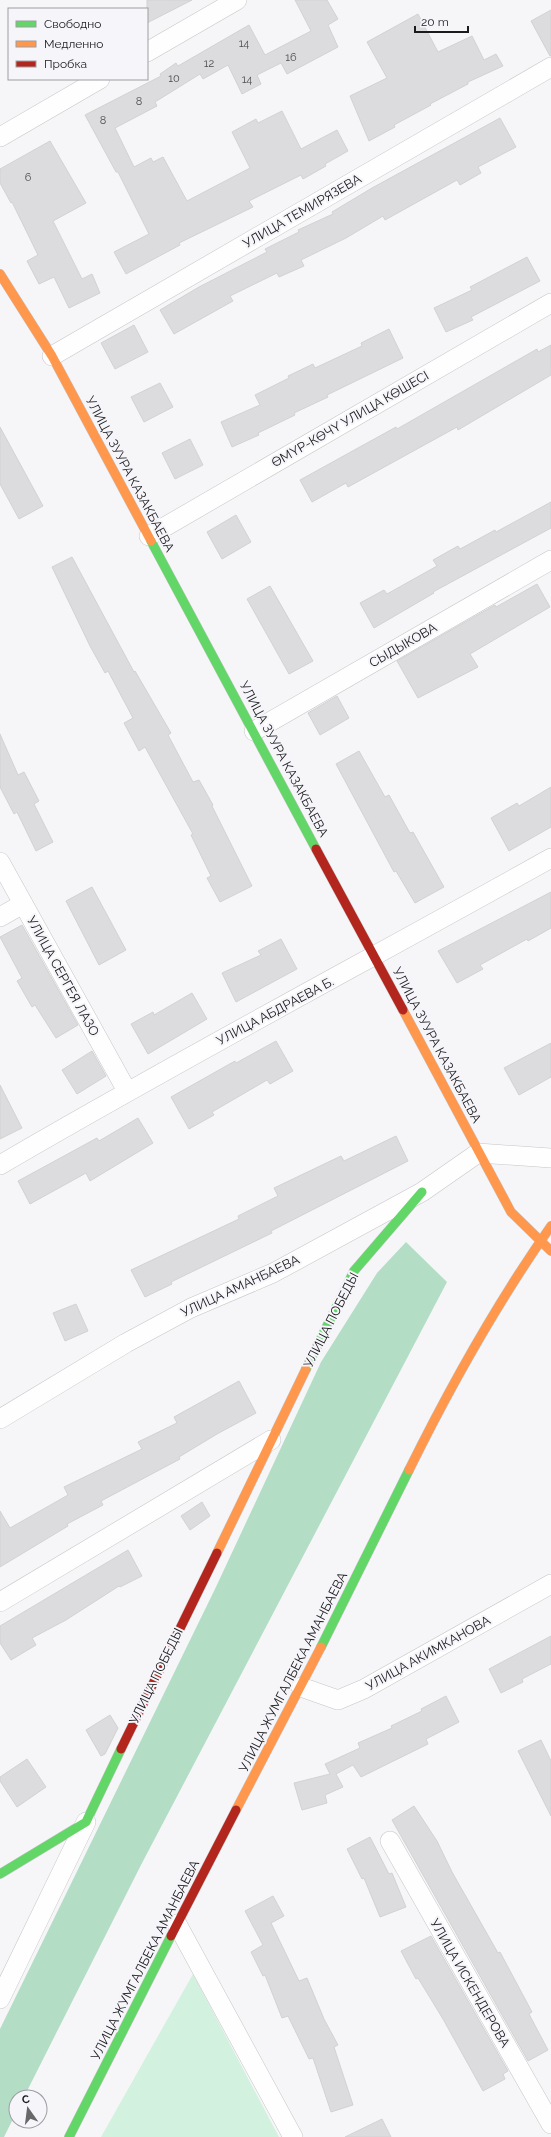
<svg xmlns="http://www.w3.org/2000/svg" width="551" height="2137" font-family="Raleway,sans-serif">
	<style>
		.green { fill: #d2f1de }
		.forest { fill: #b3dec5 }
		.building { fill: #dcdcde; stroke: #d2d2d4 }
		.lines { fill: none; stroke-linecap: round; stroke-linejoin: round }
		.street-casing { stroke: #c6c6c8; stroke-width: 20 }
		.fast-casing { stroke: #c6c6c8; stroke-width: 10 }
		.slow-casing { stroke: #c6c6c8; stroke-width: 10 }
		.jam-casing { stroke: #c6c6c8; stroke-width: 10 }
		.street { stroke: #fefefe; stroke-width: 19 }
		.fast { stroke: #63d668; stroke-width: 9 }
		.slow { stroke: #ff974d; stroke-width: 9 }
		.jam { stroke: #b3261e; stroke-width: 9 }
		.labels { text-anchor: middle; dominant-baseline: central; stroke-width: 4; stroke-linejoin: round; paint-order: stroke }
		.number-label { font-size: 11px; fill: #4d4d4f }
		.street-label { font-size: 13px; fill: #1b1b1d; stroke: #f5f5fa }
	</style>
	<rect width="100%" height="100%" fill="#f6f6f9"/>
	<polygon class="green" points="193,1974 279,2137 101,2137"/>
	<polygon class="forest" points="406,1242 447,1282 141,1865 24,2097 16,2097 16,2113 4,2137 0,2137 0,2029 215,1589 321,1362 377,1273"/>
	<g class="building">
		<polygon points="147,0 192,0 147,23"/>
		<polygon points="295,0 327,0 338,19 328,25 338,47 287,74 281,63 257,75 261,84 242,94 228,65 203,79 200,74 155,102 157,106 115,128 134,167 151,158 153,162 163,157 187,201 250,168 232,132 256,119 258,123 282,111 301,149 337,130 348,151 325,164 326,166 303,179 301,175 249,201 253,207 179,243 180,245 126,274 114,252 149,234 118,172 116,172 85,115 161,76 160,74 176,63 178,66 249,25 265,55 311,31"/>
		<polygon points="551,10 551,56 550,56 531,21"/>
		<polygon points="418,14 438,52 472,36 484,60 496,54 503,66 468,82 468,84 430,104 431,105 394,125 395,127 369,141 350,96 387,78 367,42"/>
		<polygon points="500,118 516,147 478,167 481,173 460,185 457,180 385,220 383,216 346,238 301,260 304,266 279,277 277,273 230,296 233,301 174,334 160,310 199,287 267,252 265,249 299,232 298,230 333,214 332,212 372,188"/>
		<polygon points="50,141 86,203 53,221 82,279 92,274 100,293 69,308 54,277 39,284 27,261 38,255 12,202 11,203 0,183 0,169"/>
		<polygon points="527,257 540,281 471,317 473,320 446,332 434,308 472,290 470,287"/>
		<polygon points="134,325 148,352 115,369 101,343"/>
		<polygon points="389,329 403,358 327,395 328,397 294,413 295,415 258,433 259,435 232,447 221,422 260,405 255,395 289,378 288,376 313,364 315,368 362,346 361,343"/>
		<polygon points="551,345 551,375 458,430 457,427 348,487 346,483 312,502 300,480 396,427 397,429 537,349 538,352"/>
		<polygon points="160,383 173,407 144,422 131,397"/>
		<polygon points="0,427 43,506 19,519 0,484"/>
		<polygon points="190,439 203,465 175,479 162,453"/>
		<polygon points="551,502 551,528 433,592 434,593 374,628 360,603 384,590 387,594 437,566 433,560 458,546 460,549 495,530 496,532"/>
		<polygon points="236,515 251,542 222,559 207,532"/>
		<polygon points="72,557 134,672 135,671 171,733 168,735 193,782 199,780 213,805 212,806 252,886 220,902 207,878 211,876 191,835 193,834 145,747 139,751 124,723 133,718 108,671 105,673 90,646 52,567"/>
		<polygon points="537,584 550,607 470,654 478,667 418,698 397,661 495,605 496,607"/>
		<polygon points="270,586 313,661 289,674 247,599"/>
		<polygon points="337,696 349,718 320,735 308,713"/>
		<polygon points="0,734 18,775 24,772 39,801 34,804 53,842 36,851 17,812 14,814 0,787"/>
		<polygon points="359,751 385,797 389,795 410,833 413,832 444,887 415,903 396,871 394,872 336,764"/>
		<polygon points="551,787 551,827 509,851 491,818 517,803 519,806"/>
		<polygon points="92,887 126,950 99,965 66,901"/>
		<polygon points="551,892 551,928 528,941 527,939 480,965 483,969 457,983 438,951"/>
		<polygon points="22,925 78,1025 56,1038 35,1005 32,1007 17,981 22,978 0,937"/>
		<polygon points="281,939 297,969 236,1002 222,973 261,955 258,951"/>
		<polygon points="192,993 207,1019 148,1054 131,1024 153,1012 154,1015"/>
		<polygon points="276,1041 293,1071 270,1084 267,1080 212,1112 214,1115 189,1129 171,1097 235,1061 236,1063"/>
		<polygon points="551,1043 551,1077 519,1095 504,1068"/>
		<polygon points="92,1051 106,1076 77,1094 62,1070"/>
		<polygon points="0,1085 22,1128 0,1139"/>
		<polygon points="138,1118 153,1143 90,1181 86,1173 30,1204 18,1181 97,1138 99,1141"/>
		<polygon points="396,1136 408,1161 271,1231 272,1233 171,1282 172,1284 145,1297 131,1270 239,1219 238,1216 278,1196 274,1188 341,1156 344,1161"/>
		<polygon points="76,1304 88,1331 65,1341 53,1313"/>
		<polygon points="239,1381 256,1413 217,1434 179,1457 180,1459 101,1501 103,1505 67,1524 68,1526 0,1567 0,1511 10,1528 68,1495 64,1487 142,1449 138,1442 177,1423 174,1417"/>
		<polygon points="202,1502 210,1516 190,1530 181,1516"/>
		<polygon points="128,1550 142,1576 120,1587 119,1586 66,1620 32,1638 36,1645 11,1660 0,1643 0,1626"/>
		<polygon points="551,1636 551,1664 522,1679 523,1682 501,1693 489,1669"/>
		<polygon points="446,1696 459,1722 426,1739 428,1744 361,1777 353,1765 336,1774 343,1787 325,1795 327,1803 302,1810 294,1783 330,1774 325,1764 360,1748 358,1743 392,1728 391,1726 422,1711 421,1709"/>
		<polygon points="110,1715 118,1728 105,1754 101,1756 86,1730"/>
		<polygon points="541,1740 551,1761 551,1816 518,1751"/>
		<polygon points="27,1759 46,1787 17,1807 0,1781 0,1777"/>
		<polygon points="414,1806 437,1841 452,1872 498,1953 500,1952 532,2012 529,2014 548,2050 528,2061 392,1820"/>
		<polygon points="370,1837 389,1874 392,1873 406,1907 380,1917 364,1878 362,1879 347,1849"/>
		<polygon points="273,1896 284,1916 271,1923 299,1981 307,1978 324,2019 338,2045 334,2047 353,2105 331,2112 313,2058 309,2059 288,2016 282,2018 265,1975 263,1976 251,1952 263,1945 245,1911"/>
		<polygon points="431,1936 508,2071 503,2074 505,2079 483,2091 443,2019 418,1978 416,1979 401,1951"/>
		<polygon points="382,2119 391,2137 345,2137"/>
	</g>
	<g class="lines">
		<defs>
			<g id="street">
				<polyline points="147,52 237,0"/>
				<polyline points="0,137 100,79"/>
				<polyline points="52,356 551,67"/>
				<polyline points="149,536 551,303"/>
				<polyline points="254,731 551,560"/>
				<polyline points="0,862 127,1091"/>
				<polyline points="0,917 23,904"/>
				<path d="M 0,1165 C 181,1059 367,961 551,858"/>
				<polyline points="0,1419 126,1343 191,1308 273,1273 422,1192 478,1153 551,1158"/>
				<polyline points="0,1602 271,1440"/>
				<polyline points="301,1687 338,1700 364,1689 551,1584"/>
				<polyline points="390,1841 551,2124"/>
				<polyline points="177,1924 293,2137"/>
				<polyline points="0,1999 86,1822"/>
			</g>
			<g id="fast">
				<polyline points="151,541 316,849"/>
				<polyline points="306,1369 354,1271 422,1192"/>
				<polyline points="321,1647 409,1470"/>
				<polyline points="0,1874 86,1822 121,1749"/>
				<polyline points="69,2137 171,1936"/>
			</g>
			<g id="slow">
				<polyline points="0,274 52,356 151,541"/>
				<polyline points="403,1010 511,1212 551,1251"/>
				<path d="M 409,1470 C 451,1385 497,1303 551,1226"/>
				<polyline points="217,1553 306,1369"/>
				<polyline points="236,1810 321,1647"/>
			</g>
			<g id="jam">
				<polyline points="316,849 403,1010"/>
				<polyline points="121,1749 217,1553"/>
				<polyline points="171,1936 236,1810"/>
			</g>
		</defs>
		<use href="#street" class="street-casing"/>
		<use href="#fast" class="fast-casing"/>
		<use href="#slow" class="slow-casing"/>
		<use href="#jam" class="jam-casing"/>
		<use href="#street" class="street"/>
		<use href="#fast" class="fast"/>
		<use href="#slow" class="slow"/>
		<use href="#jam" class="jam"/>
	</g>
	<g class="labels">
		<g class="number-label">
			<text x="244" y="43">14</text>
			<text x="291" y="57">16</text>
			<text x="209" y="63">12</text>
			<text x="174" y="78">10</text>
			<text x="247" y="79">14</text>
			<text x="139" y="101">8</text>
			<text x="103" y="120">8</text>
			<text x="28" y="177">6</text>
		</g>
		<g class="street-label">
			<text transform="translate(302 211) rotate(-30)">УЛИЦА ТЕМИРЯЗЕВА</text>
			<text transform="translate(350 419) rotate(-30)">ӨМҮР-КӨЧҮ УЛИЦА КӨШЕСІ</text>
			<text transform="translate(130 474) rotate(62)">УЛИЦА ЗУУРА КАЗАКБАЕВА</text>
			<text transform="translate(403 645) rotate(-30)">СЫДЫКОВА</text>
			<text transform="translate(284 759) rotate(62)">УЛИЦА ЗУУРА КАЗАКБАЕВА</text>
			<text transform="translate(63 976) rotate(61)">УЛИЦА СЕРГЕЯ ЛАЗО</text>
			<text transform="translate(275 1011) rotate(-28)">УЛИЦА АБДРАЕВА Б.</text>
			<text transform="translate(437 1045) rotate(62)">УЛИЦА ЗУУРА КАЗАКБАЕВА</text>
			<text transform="translate(240 1286) rotate(-25)">УЛИЦА АМАНБАЕВА</text>
			<text transform="translate(331 1320) rotate(-63)">УЛИЦА ПОБЕДЫ</text>
			<text transform="translate(428 1653) rotate(-29)">УЛИЦА АКИМКАНОВА</text>
			<text transform="translate(293 1672) rotate(-63)">УЛИЦА ЖУМГАЛБЕКА АМАНБАЕВА</text>
			<text transform="translate(156 1676) rotate(-64)">УЛИЦА ПОБЕДЫ</text>
			<text transform="translate(145 1960) rotate(-63)">УЛИЦА ЖУМГАЛБЕКА АМАНБАЕВА</text>
			<text transform="translate(470 1983) rotate(60)">УЛИЦА ИСКЕНДЕРОВА</text>
		</g>
	</g>
	<rect x="8" y="8" width="140" height="72" fill="#f5f5fa" stroke="#9e9ea2"/>
	<rect x="16" y="21" width="20" height="6" fill="#63d668" stroke="#9e9ea2"/>
	<text x="44" y="28" font-size="12" fill="#1b1b1d">Свободно</text>
	<rect x="16" y="41" width="20" height="6" fill="#ff974d" stroke="#9e9ea2"/>
	<text x="44" y="48" font-size="12" fill="#1b1b1d">Медленно</text>
	<rect x="16" y="61" width="20" height="6" fill="#b3261e" stroke="#9e9ea2"/>
	<text x="44" y="68" font-size="12" fill="#1b1b1d">Пробка</text>
	<g transform="translate(28 2109) rotate(346)"><circle r="19" fill="#f5f5fa" stroke="#9e9ea2"/>
	<path d="M0-3L7 15L0 10L-7 15Z" fill="#68686a"/>
	<text y="-6" font-size="11" font-weight="bold" text-anchor="middle" fill="#1b1b1d">С</text>
	</g>
	<path d="M415 26v6h53v-6" fill="none" stroke="#1b1b1d" stroke-width="2"/>
	<text x="421" y="26" font-size="12" fill="#1b1b1d" stroke="#f5f5fa" stroke-width="3" paint-order="stroke">20 m</text>
</svg>
